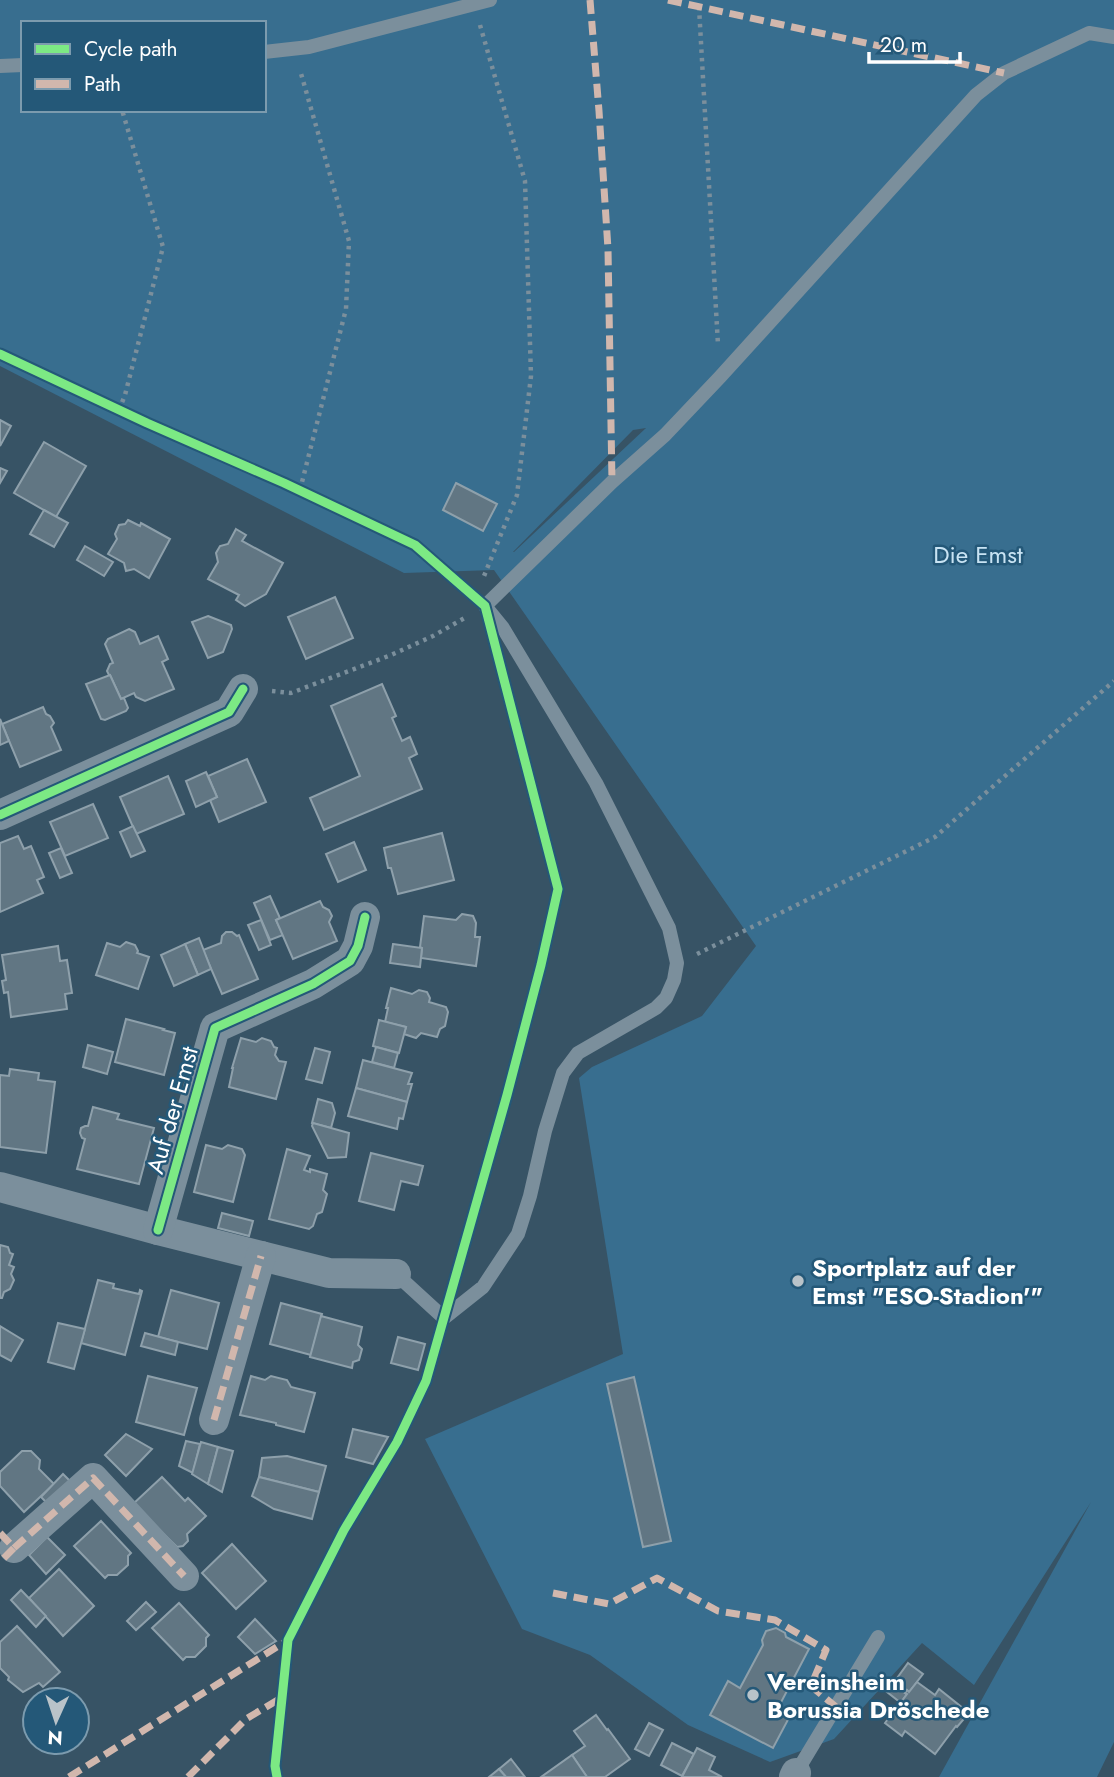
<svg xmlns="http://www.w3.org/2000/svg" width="1114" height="1777" font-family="Jost,sans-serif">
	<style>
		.green { fill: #386e8f; fill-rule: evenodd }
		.building { fill: #617683; stroke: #8ea0ab; stroke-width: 2 }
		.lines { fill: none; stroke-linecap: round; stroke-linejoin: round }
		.path { stroke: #7b8f9c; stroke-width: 4.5; stroke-dasharray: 3.5 5; stroke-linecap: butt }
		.service { stroke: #7b8f9c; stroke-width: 14 }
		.minor { stroke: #7b8f9c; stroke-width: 30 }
		.quiet { stroke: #d1b7ad; stroke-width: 7; stroke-dasharray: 14 7; stroke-linecap: butt }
		.cycleway-casing { stroke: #245878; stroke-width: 13 }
		.cycleway { stroke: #7ce984; stroke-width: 9 }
		.poi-dot { fill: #b9c3c9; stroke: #245878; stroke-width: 2.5 }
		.labels { text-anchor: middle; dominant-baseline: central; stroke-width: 5; stroke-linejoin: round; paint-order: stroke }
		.park-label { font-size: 24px; fill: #c8e3f3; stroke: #245878 }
		.street-label { font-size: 24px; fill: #fff; stroke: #245878 }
		.poi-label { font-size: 24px; font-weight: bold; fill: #fff; stroke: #245878; text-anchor: start }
	</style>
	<rect width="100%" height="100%" fill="#375365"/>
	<path class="green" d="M 0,0 L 1114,0 L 1114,1742 L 1097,1777 L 939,1777 L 1091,1502 L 974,1685 L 922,1643 L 834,1739 L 770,1762 L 688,1725 L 590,1655 L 522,1629 L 425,1439 L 623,1354 L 579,1078 L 592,1067 L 702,1016 L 756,946 L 494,570 L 404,573 L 0,366 ZM 23,23 L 264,23 L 264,110 L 23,110 ZM 646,428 L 514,552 L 513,552 L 633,430 Z"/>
	<g class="building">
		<polygon points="0,420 11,426 0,446"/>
		<polygon points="44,442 86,466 56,517 14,493"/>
		<polygon points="0,468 7,471 0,483"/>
		<polygon points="456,483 497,504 483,531 443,510"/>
		<polygon points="44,510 68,523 54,547 30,534"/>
		<polygon points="128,520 140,526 141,523 170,539 149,578 134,569 126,571 124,563 108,554 117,539 115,534 119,525 125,524"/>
		<polygon points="236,529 246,535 242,541 283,563 266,594 245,606 236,600 239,595 208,579 218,562 216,553 220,546 228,544"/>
		<polygon points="85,546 113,562 104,576 77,560"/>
		<polygon points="335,597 353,638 306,659 288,617"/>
		<polygon points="208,616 231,625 232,629 223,652 208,658 192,622"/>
		<polygon points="129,629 135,632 140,644 158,636 168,659 162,662 174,689 145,701 136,697 134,693 121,699 110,675 109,675 107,671 110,664 113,663 105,644 108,639"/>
		<polygon points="110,675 121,699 124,698 128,708 126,711 105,720 101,719 86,684"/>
		<polygon points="382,684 396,716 392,718 402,741 410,737 417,754 409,758 422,789 324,830 310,798 360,776 331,706"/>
		<polygon points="43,707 46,714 50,716 54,723 51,727 61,750 20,767 2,724"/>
		<polygon points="0,719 9,741 0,745"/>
		<polygon points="247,759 266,802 219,822 210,800 217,797 208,776"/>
		<polygon points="206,772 217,797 196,807 186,781"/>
		<polygon points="168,776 184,814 136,834 120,797"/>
		<polygon points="93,804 108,838 65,856 50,822"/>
		<polygon points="133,826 145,851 131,857 120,832"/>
		<polygon points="442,833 454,880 398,894 391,868 388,868 384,848"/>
		<polygon points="18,836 24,849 31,846 44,877 37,880 43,893 0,912 0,843"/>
		<polygon points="354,842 366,870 338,882 326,854"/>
		<polygon points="61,848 72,873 60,878 49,853"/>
		<polygon points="270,896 280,918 276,920 283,935 270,940 254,903"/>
		<polygon points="320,901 323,907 329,910 332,916 329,922 337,941 293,959 276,920"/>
		<polygon points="462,914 473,916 476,923 475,937 480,937 476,966 421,958 422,948 420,947 424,916 456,920"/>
		<polygon points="261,920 271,945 259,950 248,925"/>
		<polygon points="226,932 232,932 237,936 239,935 258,979 222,994 203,950 221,943 222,936"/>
		<polygon points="199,938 211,969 198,975 185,944"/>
		<polygon points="126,942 135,945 138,951 137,953 149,957 138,989 96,975 107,943 120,947"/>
		<polygon points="185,944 198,975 174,986 161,955"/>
		<polygon points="393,944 422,948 420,967 390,963"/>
		<polygon points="58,946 60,961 67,960 72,993 65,994 67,1009 11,1017 8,992 4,993 2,981 6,980 2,955"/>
		<polygon points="391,988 412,994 419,990 427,992 430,998 429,1002 446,1007 448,1012 445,1026 440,1029 437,1037 421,1033 416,1038 404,1034 406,1027 385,1022 388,1008 386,1008"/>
		<polygon points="126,1019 164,1029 163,1030 175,1033 164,1075 115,1062"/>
		<polygon points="379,1020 406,1027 399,1053 373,1046"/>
		<polygon points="241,1038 256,1042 262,1038 271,1041 274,1047 277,1048 275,1055 279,1061 286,1062 276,1099 229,1087 233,1068 232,1068"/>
		<polygon points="88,1045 113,1052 107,1074 83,1067"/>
		<polygon points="376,1047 398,1053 394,1068 372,1062"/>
		<polygon points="315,1048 330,1052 322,1083 306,1079"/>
		<polygon points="363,1060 412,1073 408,1084 412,1084 407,1102 356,1088"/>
		<polygon points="10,1069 39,1073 38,1080 55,1082 46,1153 0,1147 0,1075 9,1076"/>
		<polygon points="356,1088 407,1102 403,1119 399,1118 397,1129 348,1116"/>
		<polygon points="318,1099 332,1103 335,1113 331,1128 312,1123"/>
		<polygon points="93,1107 119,1114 117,1119 154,1128 139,1184 77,1169 85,1139 82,1138 80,1133 81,1128 85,1126 88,1126"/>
		<polygon points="313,1123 349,1133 346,1157 328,1158 312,1126"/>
		<polygon points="206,1145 222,1149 228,1145 242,1149 245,1155 233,1202 194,1192"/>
		<polygon points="287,1149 310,1156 304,1170 310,1172 310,1169 327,1174 323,1190 327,1194 322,1212 317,1214 313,1226 309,1229 269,1219"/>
		<polygon points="371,1153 423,1166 418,1185 401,1181 394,1210 359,1201"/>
		<polygon points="222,1213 253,1221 249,1236 218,1228"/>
		<polygon points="0,1245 8,1247 10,1253 13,1254 9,1265 14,1267 11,1274 14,1280 10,1289 4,1292 2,1298 0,1298"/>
		<polygon points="98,1280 114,1284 113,1288 139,1294 140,1290 142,1291 125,1355 81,1343"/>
		<polygon points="171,1290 219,1303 207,1349 158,1337"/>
		<polygon points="281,1303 322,1314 311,1355 270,1344"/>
		<polygon points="321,1316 362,1327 358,1345 362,1349 359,1360 353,1362 352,1368 310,1357"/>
		<polygon points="58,1323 85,1329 74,1369 48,1362"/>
		<polygon points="0,1326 23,1340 11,1361 0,1355"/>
		<polygon points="145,1333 178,1342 175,1355 141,1346"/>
		<polygon points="398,1337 425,1344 418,1370 391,1363"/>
		<polygon points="148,1376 197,1388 184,1435 136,1422"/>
		<polygon points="251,1376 265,1380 271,1376 287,1380 291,1387 315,1393 304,1432 276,1425 276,1423 240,1415"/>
		<polygon points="634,1377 671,1541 643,1547 607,1384"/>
		<polygon points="353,1429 388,1437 373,1464 346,1457"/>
		<polygon points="126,1434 152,1449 126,1476 105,1455"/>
		<polygon points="186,1441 200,1444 193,1473 179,1466"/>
		<polygon points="201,1442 218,1447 208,1484 192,1474"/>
		<polygon points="218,1447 233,1451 222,1492 208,1484"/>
		<polygon points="22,1451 31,1451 40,1460 39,1469 54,1484 24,1512 0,1486 0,1472"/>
		<polygon points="287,1456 326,1466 319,1492 259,1477 262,1458"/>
		<polygon points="63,1474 73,1484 50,1506 41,1497"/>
		<polygon points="162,1477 185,1501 188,1498 206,1516 187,1534 188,1541 183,1546 177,1547 133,1504"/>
		<polygon points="259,1477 319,1492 312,1519 274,1509 252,1496"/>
		<polygon points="101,1521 131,1553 128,1556 128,1565 117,1575 108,1575 105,1578 74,1546"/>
		<polygon points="47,1537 65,1555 46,1574 29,1555"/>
		<polygon points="232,1544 266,1581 236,1609 202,1573"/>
		<polygon points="59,1569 94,1606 63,1636 29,1598"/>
		<polygon points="21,1590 46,1616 36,1627 11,1600"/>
		<polygon points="146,1602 156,1612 136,1630 127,1621"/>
		<polygon points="179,1603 209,1635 206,1638 206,1646 195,1657 186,1657 183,1660 152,1628"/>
		<polygon points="255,1619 276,1641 255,1654 238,1637"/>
		<polygon points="17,1626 60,1672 43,1687 39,1683 23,1692 8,1680 9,1677 0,1668 0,1642"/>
		<polygon points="776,1628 785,1633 786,1637 809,1649 778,1708 791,1714 773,1748 710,1715 728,1681 740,1688 763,1645 762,1640 766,1631"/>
		<polygon points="908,1663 923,1674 909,1692 907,1690 905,1693 907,1694 901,1703 887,1692"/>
		<polygon points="917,1682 935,1695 939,1689 969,1713 957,1727 956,1726 935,1754 905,1731 902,1736 885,1723 907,1694 905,1693 907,1690 909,1692"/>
		<polygon points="596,1715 607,1730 608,1729 630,1759 605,1777 587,1777 572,1755 585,1746 574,1731"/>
		<polygon points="649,1723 663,1730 649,1756 635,1749"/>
		<polygon points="672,1743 694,1754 682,1776 661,1765"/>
		<polygon points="697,1748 715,1757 709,1770 722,1777 682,1777"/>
		<polygon points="572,1755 587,1777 541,1777"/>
		<polygon points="511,1759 525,1777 506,1777 499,1769"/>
		<polygon points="499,1769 506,1777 489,1777"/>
	</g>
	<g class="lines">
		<g class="path">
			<polyline points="699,7 718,345"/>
			<polyline points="480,25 525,181 531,376 517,495 484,576"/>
			<polyline points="119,410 125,395 163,247 122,110"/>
			<polyline points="300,490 346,309 349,241 300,70"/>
			<polyline points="272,691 291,693 391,655 433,636 468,616"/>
			<polyline points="697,954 935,837 1114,681"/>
		</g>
		<g class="service">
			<polyline points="264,52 309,47 490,0"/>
			<polyline points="0,66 23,65"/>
			<polyline points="396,1274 444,1318 483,1287 518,1234 530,1196 545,1131 563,1073 578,1053 656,1008 666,998 674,980 677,963 669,928 596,783 503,628 485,606 612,482 665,435 720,377 976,95 1004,73 1089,33 1114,37"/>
			<polyline points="796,1773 878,1637"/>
		</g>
		<g class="minor">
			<polyline points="0,815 229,712 243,689"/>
			<polyline points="0,1187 158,1230 329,1273 396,1274"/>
			<polyline points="158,1230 215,1028 313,984 350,961 358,946 365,917"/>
			<polyline points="214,1420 261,1256"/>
			<polyline points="14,1548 93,1478 184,1576"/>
			<polyline points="794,1777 796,1773"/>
		</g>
		<g class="quiet">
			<polyline points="590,0 599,111 608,249 612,482"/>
			<polyline points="668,0 1004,73"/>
			<polyline points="214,1420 261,1256"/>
			<polyline points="0,1533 14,1548 0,1562"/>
			<polyline points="14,1548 93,1478 184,1576"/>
			<polyline points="553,1593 609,1604 657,1578 718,1611 775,1620 826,1650 811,1686 836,1707"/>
			<polyline points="69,1777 288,1640"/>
			<polyline points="188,1777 246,1719 281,1698"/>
		</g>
		<defs>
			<g id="cycleway">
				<polyline points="0,354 147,423 284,483 415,545 485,606 558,889 541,965 507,1095 426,1381 397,1442 344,1530 288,1640 275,1766 277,1777"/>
				<polyline points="0,815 229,712 243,689"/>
				<polyline points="158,1230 215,1028 313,984 350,961 358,946 365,917"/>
			</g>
		</defs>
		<use href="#cycleway" class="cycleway-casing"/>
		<use href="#cycleway" class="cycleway"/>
	</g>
	<g class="poi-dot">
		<circle cx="798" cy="1281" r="7"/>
		<circle cx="753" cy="1695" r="7"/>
	</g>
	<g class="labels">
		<g class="park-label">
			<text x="978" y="554">Die Emst</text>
		</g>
		<g class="street-label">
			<text transform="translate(172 1110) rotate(-74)">Auf der Emst</text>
		</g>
		<g class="poi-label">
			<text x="812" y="1267">Sportplatz auf der<tspan x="812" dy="28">Emst "ESO-Stadion'"</tspan></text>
			<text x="767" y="1681">Vereinsheim<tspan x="767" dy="28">Borussia Dröschede</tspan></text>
		</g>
	</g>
	<rect x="21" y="21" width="245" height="91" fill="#245878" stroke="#7c9bae" stroke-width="2"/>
	<rect x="35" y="44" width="35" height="10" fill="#7ce984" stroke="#7c9bae" stroke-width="2"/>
	<text x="84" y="56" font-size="21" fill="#ffffff">Cycle path</text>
	<rect x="35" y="79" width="35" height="10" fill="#d1b7ad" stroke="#7c9bae" stroke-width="2"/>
	<text x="84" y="91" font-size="21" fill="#ffffff">Path</text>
	<g transform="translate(56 1721) rotate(183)"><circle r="33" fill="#245878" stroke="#7c9bae" stroke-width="2"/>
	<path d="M0-5L12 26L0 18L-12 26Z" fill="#b9c3c9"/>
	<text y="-10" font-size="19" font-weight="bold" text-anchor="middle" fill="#ffffff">N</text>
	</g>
	<path d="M869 52v10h91v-10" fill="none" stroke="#ffffff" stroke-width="3.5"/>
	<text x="880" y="52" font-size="21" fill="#ffffff" stroke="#245878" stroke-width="5" paint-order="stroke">20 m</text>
</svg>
